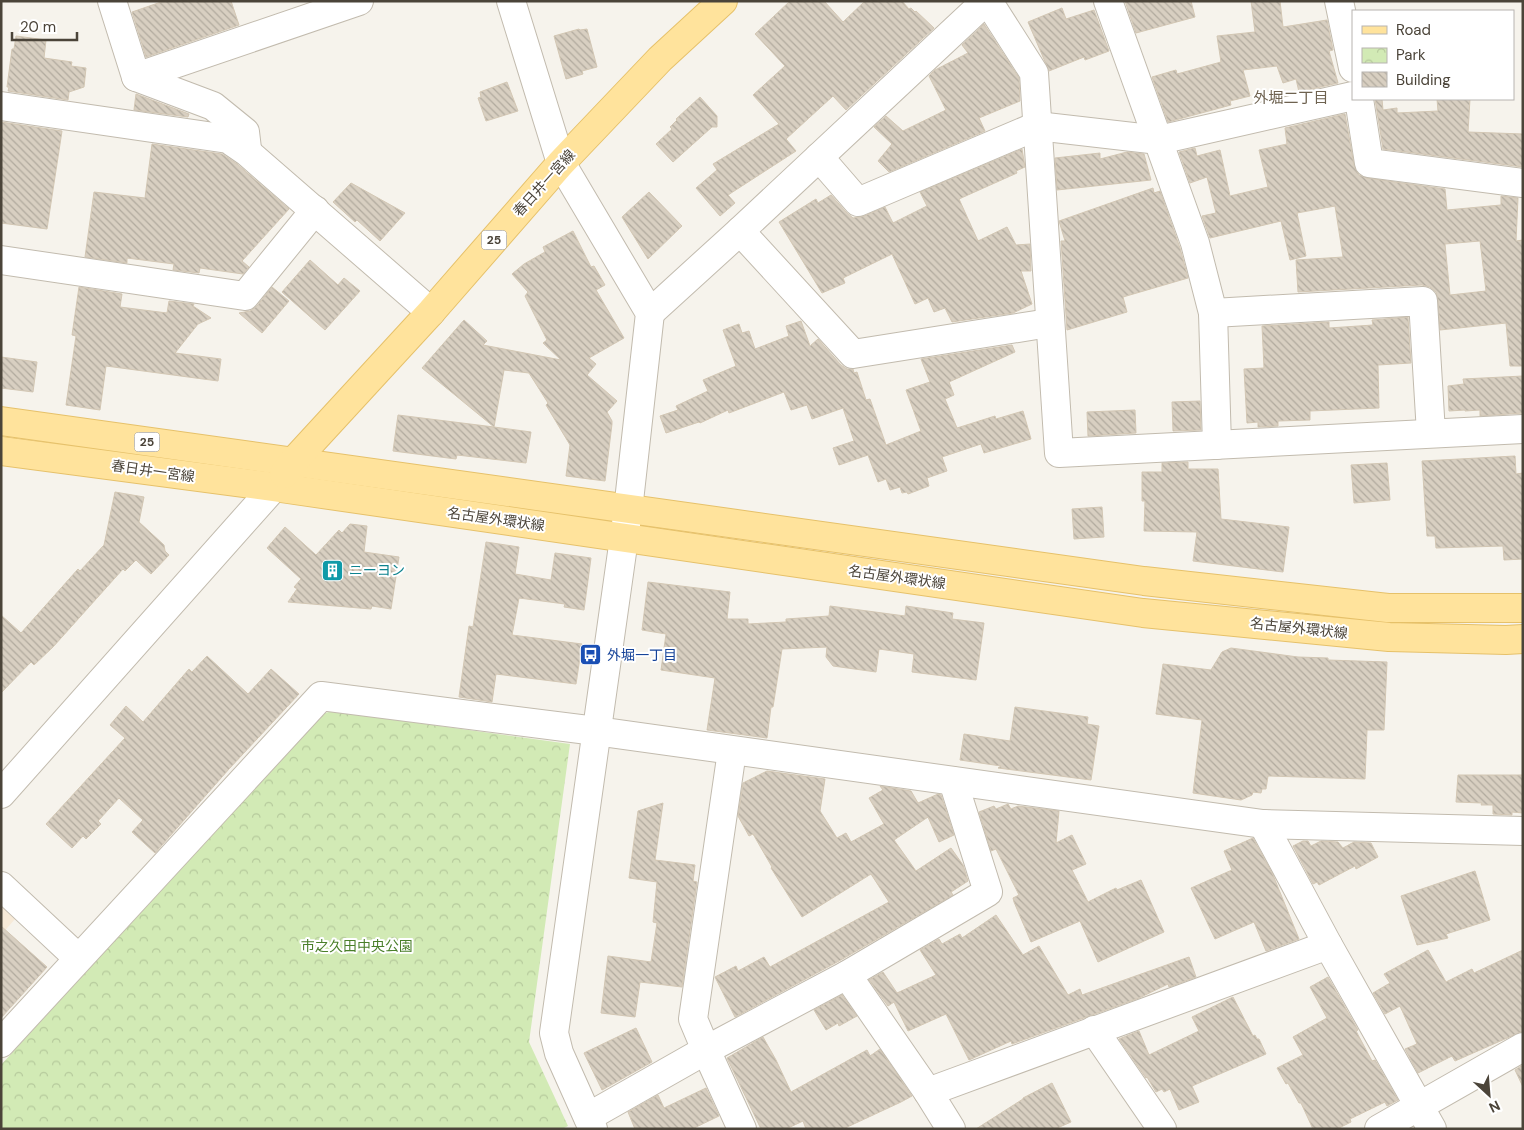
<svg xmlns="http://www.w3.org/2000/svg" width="1524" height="1130" font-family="'DM Sans','Noto Sans JP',sans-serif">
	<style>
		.commercial { fill: #f7ead8 }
		.park { fill: url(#park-crowns) }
		.building { fill: url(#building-back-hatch); stroke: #d3c7b4; fill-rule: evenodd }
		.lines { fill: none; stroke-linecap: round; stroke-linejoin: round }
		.minor-casing { stroke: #c2bbae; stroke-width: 30 }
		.major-casing { stroke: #e6c16a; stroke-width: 30 }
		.minor { stroke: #fff; stroke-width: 28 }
		.major { stroke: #ffe39c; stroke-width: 28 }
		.labels { text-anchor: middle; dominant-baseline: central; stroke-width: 4; stroke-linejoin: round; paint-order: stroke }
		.shield { fill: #fff; stroke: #817c74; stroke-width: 1 }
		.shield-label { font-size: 12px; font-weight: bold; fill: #4b4439 }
		.street-label { font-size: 14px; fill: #4b4439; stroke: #fff }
		.culture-label { font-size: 14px; fill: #0d838f; stroke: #fff; text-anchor: start }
		.transit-label { font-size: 14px; fill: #164399; stroke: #fff; text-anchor: start }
		.park-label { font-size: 14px; fill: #4a7f2a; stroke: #fff }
		.neighbourhood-label { font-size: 15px; fill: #6e6250; stroke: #fff }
	</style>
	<defs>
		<pattern id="park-crowns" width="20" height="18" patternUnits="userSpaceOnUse" patternTransform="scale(1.25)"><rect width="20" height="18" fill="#d2eab5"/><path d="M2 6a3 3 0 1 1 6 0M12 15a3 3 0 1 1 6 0" fill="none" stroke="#b6ca9c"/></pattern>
		<pattern id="building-back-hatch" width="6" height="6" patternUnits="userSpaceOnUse" patternTransform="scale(1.25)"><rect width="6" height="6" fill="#d8cfc1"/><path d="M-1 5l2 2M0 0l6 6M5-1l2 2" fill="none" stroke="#b1aa9e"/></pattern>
	</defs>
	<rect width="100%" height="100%" fill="#f6f3ec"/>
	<polygon class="commercial" points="1,892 22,911 1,935"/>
	<polygon class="park" points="332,711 570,744 529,1042 568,1126 562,1129 1,1129 1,1065 319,715"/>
	<g class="building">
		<polygon points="164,1 231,1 239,25 146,57 132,12"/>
		<polygon points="790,1 824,1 843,22 865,1 902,1 909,9 911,8 915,12 916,11 934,28 846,110 833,96 786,139 796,151 728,195 735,203 720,216 696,188 717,170 713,164 779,124 753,95 785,66 755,34"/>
		<polygon points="1125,1 1191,1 1195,17 1136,33"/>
		<polygon points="1251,1 1280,1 1283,27 1327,20 1333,50 1329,51 1338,83 1299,92 1296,79 1283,83 1277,66 1243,70 1250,96 1230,101 1231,105 1168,122 1152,77 1176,70 1177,74 1221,62 1217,36 1255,32"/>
		<polygon points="1062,8 1066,19 1094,10 1109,51 1085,60 1084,57 1049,71 1028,22"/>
		<polygon points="984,24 1019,78 1020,101 979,118 985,131 889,172 878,161 892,144 874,127 886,116 903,131 946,110 929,76 935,70 968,53 962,45"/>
		<polygon points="579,29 580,30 587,29 597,67 582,71 583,74 566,79 554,36"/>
		<polygon points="16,36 46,40 44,58 72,62 71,66 86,68 84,87 69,92 68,100 8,91 9,87 7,87 12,49 14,49"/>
		<polygon points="507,82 518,111 486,121 478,98 481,97 480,92"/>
		<polygon points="136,94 189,114 188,117 134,110"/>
		<polygon points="700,97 717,116 717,127 712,127 673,162 656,144 672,129 670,127 677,120 676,119"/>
		<polygon points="1375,99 1382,99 1383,110 1397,108 1397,113 1438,111 1437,99 1470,99 1468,132 1523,134 1523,167 1383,149"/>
		<path d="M 1345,114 L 1354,165 L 1359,175 L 1367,178 L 1445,189 L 1447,210 L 1501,205 L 1501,196 L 1518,198 L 1516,241 L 1523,240 L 1523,366 L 1510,366 L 1506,323 L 1440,330 L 1438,300 L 1436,292 L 1430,287 L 1422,285 L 1298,292 L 1296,260 L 1343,257 L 1335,206 L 1297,213 L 1306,256 L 1290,260 L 1281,221 L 1210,238 L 1202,216 L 1216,213 L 1207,177 L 1190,183 L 1179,152 L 1195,148 L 1197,156 L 1220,150 L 1230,196 L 1268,187 L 1259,150 L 1287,144 L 1285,128 ZM 1480,241 L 1486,291 L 1450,295 L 1445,244 Z"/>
		<polygon points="1,122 62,131 47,229 1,223"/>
		<polygon points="152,144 222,154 237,164 289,209 242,261 249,267 243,274 200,268 199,273 173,270 174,264 127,258 127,263 85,257 94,192 145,198"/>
		<polygon points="1022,149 1025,167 1016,171 1017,173 959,199 978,241 1007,227 1016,245 1030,244 1031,271 1021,271 1032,304 1013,313 952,322 945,308 934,312 928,298 915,304 892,254 843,278 845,283 822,293 779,222 816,199 818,203 831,195 846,212 853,218 864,216 885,207 893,223 927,206 920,192"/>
		<polygon points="1127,152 1144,154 1151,180 1057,190 1055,158 1100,153 1100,159"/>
		<polygon points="351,183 405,213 380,241 357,220 355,222 333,202"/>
		<polygon points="1153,188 1154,193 1160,191 1180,248 1188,278 1123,297 1127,312 1067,330 1061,241 1065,241 1059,221"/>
		<polygon points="649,192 682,226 648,259 622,217"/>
		<polygon points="573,231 591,267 594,266 605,285 596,290 624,338 589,358 596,364 587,375 617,401 607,412 612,421 612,424 605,481 566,476 570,445 546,405 548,403 529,373 504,370 494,427 531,432 526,463 457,455 456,459 393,451 398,415 494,427 422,368 464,320 487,341 483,345 561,360 543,343 547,340 525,296 528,292 512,274 524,264 545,252 543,247"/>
		<polygon points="310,260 338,285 344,278 360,291 325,330 282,292"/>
		<polygon points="79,287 122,294 120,307 167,313 169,301 194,304 193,306 211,318 198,324 175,353 221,359 218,381 106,366 100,410 66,405 76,336 72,335"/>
		<polygon points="272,287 289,301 262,333 239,313 250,311 257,306"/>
		<polygon points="1408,317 1411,363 1378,365 1379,408 1310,411 1310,420 1278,421 1278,426 1258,427 1258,422 1247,423 1244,369 1264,368 1262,326 1329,322 1329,328 1373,325 1372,320"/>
		<polygon points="801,321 810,346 818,339 841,365 847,369 853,369 854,373 857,372 866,400 870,399 886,445 921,431 906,390 930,382 921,359 1012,345 1015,352 949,382 954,395 945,399 957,428 995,416 996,419 1023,411 1031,439 984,453 981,444 942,457 947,471 927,478 929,486 908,494 907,492 902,493 900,487 890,490 886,479 878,482 868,455 839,465 833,448 854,441 843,408 812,419 807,405 791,410 784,392 729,413 728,410 700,423 699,422 666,433 660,416 678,410 676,406 708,391 703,380 736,366 723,330 739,324 742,333 749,331 755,349 789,336 786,326"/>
		<polygon points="1,357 37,362 33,392 1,388"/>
		<polygon points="1523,376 1523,413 1480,416 1480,410 1465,411 1465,410 1449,411 1448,386 1464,384 1463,379"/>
		<polygon points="1200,401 1201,430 1173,431 1172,402"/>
		<polygon points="1135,410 1136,433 1088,436 1087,412"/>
		<polygon points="1515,456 1516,474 1523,473 1523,559 1504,560 1503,546 1436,548 1435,536 1427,536 1422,461"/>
		<polygon points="1188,462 1188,469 1218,469 1221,519 1289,527 1283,572 1193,561 1197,532 1144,531 1145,501 1142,501 1142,472 1162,472 1162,463"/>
		<polygon points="1387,463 1390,500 1354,503 1351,465"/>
		<polygon points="115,492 144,497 139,522 164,545 165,551 169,555 151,574 136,560 125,571 123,569 53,647 34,665 31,662 1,693 1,615 21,633 78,569 80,571 104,545"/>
		<polygon points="1102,507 1104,537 1074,539 1072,509"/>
		<polygon points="350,524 367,526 364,552 399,557 391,609 372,606 371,609 288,602 297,589 294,587 301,579 267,548 285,527 316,555 339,530 342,533"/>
		<polygon points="486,542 519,547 515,574 551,580 555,553 591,558 584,610 564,607 565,604 519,598 512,635 582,644 576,684 496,674 492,702 459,697 469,626 473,627"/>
		<polygon points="648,582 730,592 727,619 748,619 748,624 786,622 786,619 829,616 830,606 905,616 906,606 953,613 952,619 984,623 976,680 912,672 914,654 879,649 876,672 833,666 826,657 827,647 782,649 773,707 771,707 767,738 707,730 715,678 661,670 666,634 642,630"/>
		<polygon points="1231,648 1298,657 1328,658 1328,660 1387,662 1384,730 1367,730 1365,779 1268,776 1266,789 1262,789 1261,793 1253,792 1252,795 1241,800 1193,793 1202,720 1156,714 1163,664 1211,670 1222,652"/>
		<polygon points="207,656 248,694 271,669 299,694 229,769 155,853 132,832 143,820 119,798 98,821 101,824 86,839 83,836 72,848 46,824 125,738 110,725 126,706 143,722 189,669 192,672"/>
		<polygon points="1015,707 1088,717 1087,724 1099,726 1091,780 998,768 1001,766 960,760 964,734 1010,741"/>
		<polygon points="767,771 825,779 820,811 837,838 846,833 851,842 884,824 869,798 883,790 880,786 911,791 918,803 938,794 941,795 954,835 939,842 928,817 894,840 916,871 951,848 963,865 968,881 951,892 953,895 839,961 735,1017 715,977 736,966 738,971 764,957 770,967 889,902 871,874 802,917 771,868 772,867 753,834 749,836 738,816 743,783"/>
		<polygon points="1458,775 1523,775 1523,813 1512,812 1512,815 1493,814 1493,805 1481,805 1482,803 1456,802"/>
		<polygon points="663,803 655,860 695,865 693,881 697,882 682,987 640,982 635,1017 601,1013 608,956 651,962 657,923 653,922 657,882 629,878 638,811"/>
		<polygon points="1008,804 1011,809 1018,806 1059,811 1056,843 1072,835 1086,864 1072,870 1088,902 1116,888 1117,890 1141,880 1164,932 1098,962 1080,921 1031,942 1014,902 1013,898 1019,895 996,849 991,851 979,812 994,806 996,809"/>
		<polygon points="1253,838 1273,875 1299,939 1266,951 1254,922 1215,939 1191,888 1232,870 1224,851"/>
		<polygon points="1303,841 1308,841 1311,846 1321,841 1338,842 1343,848 1354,842 1371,843 1378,857 1356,869 1355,866 1319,885 1317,882 1313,884 1293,846"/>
		<polygon points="1475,871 1490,920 1446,934 1448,938 1417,945 1401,896"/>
		<polygon points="996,915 1023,955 1039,946 1068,995 1080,989 1082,995 1189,957 1196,977 1169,987 1168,984 1139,998 1012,1044 1011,1041 969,1060 946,1014 908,1031 894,1002 888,1006 869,980 883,972 897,993 936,975 920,950 939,939 942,944 960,934 962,938"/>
		<polygon points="1,926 47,967 1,1018"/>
		<polygon points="1428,950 1446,982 1472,969 1474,973 1523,950 1523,1031 1455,1061 1452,1056 1418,1073 1405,1049 1417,1044 1400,1006 1385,1014 1373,993 1390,983 1384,974"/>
		<polygon points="1328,977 1358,1030 1356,1031 1372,1061 1375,1060 1398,1100 1387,1106 1385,1102 1350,1119 1351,1122 1337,1129 1313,1129 1301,1103 1299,1103 1288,1083 1286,1084 1277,1068 1303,1055 1293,1037 1327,1018 1310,987"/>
		<polygon points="842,995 857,1016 839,1026 838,1023 826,1030 814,1010"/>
		<polygon points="1233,997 1253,1036 1255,1035 1257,1039 1259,1039 1266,1054 1192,1086 1199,1102 1179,1110 1170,1089 1164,1092 1162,1089 1156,1092 1147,1077 1146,1078 1119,1039 1139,1031 1149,1055 1199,1031 1192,1017"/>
		<polygon points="636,1028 652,1062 602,1090 584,1053"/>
		<polygon points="763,1037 776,1060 791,1092 867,1050 870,1056 880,1049 912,1096 901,1102 843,1129 806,1129 803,1121 786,1129 761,1129 727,1058"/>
		<polygon points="1523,1065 1523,1087 1515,1070"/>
		<polygon points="1052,1083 1071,1122 1055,1129 976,1129 1023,1099 1023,1098"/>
		<polygon points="706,1088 719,1116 692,1129 635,1129 628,1112 658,1095 664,1108"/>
	</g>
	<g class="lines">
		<defs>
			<g id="minor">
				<polyline points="112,1 136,77 359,1"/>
				<polyline points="511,1 561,163 650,313 628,510 554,1033 559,1053 593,1129"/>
				<polyline points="988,1 1034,73 1059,453 1523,429"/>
				<polyline points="1108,1 1195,243 1213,313 1217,445"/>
				<polyline points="1339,1 1353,68"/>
				<polyline points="136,77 213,106 245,132 247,149"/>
				<polyline points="1359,99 1369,163 1523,183"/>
				<polyline points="1,106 228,139 247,152 431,312"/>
				<polyline points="819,157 858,202 1037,126 1159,140 1353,96"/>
				<polyline points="740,231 853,354 1049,323"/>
				<polyline points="1,260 245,296 315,210"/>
				<polyline points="650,313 740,231 986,1"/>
				<polyline points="1213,313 1423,301 1431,433"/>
				<polyline points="732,751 693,1019 706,1050 742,1129"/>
				<polyline points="1,794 274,487"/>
				<polyline points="1263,824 1328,945 1432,1129"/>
				<polyline points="1,886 78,958"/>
				<polyline points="847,975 928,1092 951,1129"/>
				<polyline points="1094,1030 1162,1129"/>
				<polyline points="1,1043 321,696 596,731 1263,824 1523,831"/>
				<polyline points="928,1092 1328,945"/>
				<polyline points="588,1117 706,1050 847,975 988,892 953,781"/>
				<polyline points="1379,1129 1523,1047"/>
			</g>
			<g id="major">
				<polyline points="1,421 1144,581 1388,608 1523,608"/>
				<polyline points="1,451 274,487 1143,613 1389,637 1506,640 1523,639"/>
				<polyline points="284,474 293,462 431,312 561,163 660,59 723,1"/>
			</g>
		</defs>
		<use href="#minor" class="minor-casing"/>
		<use href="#major" class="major-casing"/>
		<use href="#minor" class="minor"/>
		<use href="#major" class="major"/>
	</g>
	<defs>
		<symbol id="building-square" viewBox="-11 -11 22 22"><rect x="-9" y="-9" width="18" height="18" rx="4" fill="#0f9aa8" stroke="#fff"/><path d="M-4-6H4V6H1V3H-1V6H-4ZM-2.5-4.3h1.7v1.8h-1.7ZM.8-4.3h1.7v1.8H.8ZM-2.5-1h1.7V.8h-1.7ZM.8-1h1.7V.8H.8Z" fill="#fff"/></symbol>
		<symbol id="bus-square" viewBox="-11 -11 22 22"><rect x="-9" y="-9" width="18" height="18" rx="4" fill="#1a4fb4" stroke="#fff"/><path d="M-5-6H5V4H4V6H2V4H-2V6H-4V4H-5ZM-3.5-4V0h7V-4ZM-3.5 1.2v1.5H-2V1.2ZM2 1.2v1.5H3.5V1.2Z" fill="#fff"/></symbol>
	</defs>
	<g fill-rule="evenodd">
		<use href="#building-square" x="320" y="558" width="25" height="25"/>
		<use href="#bus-square" x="578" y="642" width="25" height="25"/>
	</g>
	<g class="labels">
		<g class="shield">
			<rect x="481.5" y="230.5" width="25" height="19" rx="4"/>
			<rect x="134.5" y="432.5" width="25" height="19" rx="4"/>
		</g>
		<g class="shield-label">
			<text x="494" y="240">25</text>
			<text x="147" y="442">25</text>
		</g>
		<g class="street-label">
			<text transform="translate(544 183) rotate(-48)">春日井一宮線</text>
			<text transform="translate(153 471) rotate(8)">春日井一宮線</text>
			<text transform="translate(496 519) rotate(8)">名古屋外環状線</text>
			<text transform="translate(897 577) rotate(8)">名古屋外環状線</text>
			<text transform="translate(1299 628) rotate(6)">名古屋外環状線</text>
		</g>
		<g class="culture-label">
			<text x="349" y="570">ニーヨン</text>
		</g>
		<g class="transit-label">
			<text x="607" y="655">外堀一丁目</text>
		</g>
		<g class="park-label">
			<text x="357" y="946">市之久田中央公園</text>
		</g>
		<g class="neighbourhood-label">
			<text x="1291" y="98">外堀二丁目</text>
		</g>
	</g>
	<rect width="1524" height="1130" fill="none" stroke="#4b4439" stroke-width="5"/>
	<rect x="1352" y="10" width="162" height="90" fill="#ffffff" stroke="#b7b4b0"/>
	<rect x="1362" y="26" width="25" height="8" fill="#ffe39c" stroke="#b7b4b0"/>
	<text x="1396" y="35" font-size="15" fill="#4b4439">Road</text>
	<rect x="1362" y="48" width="25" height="15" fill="url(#park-crowns)" stroke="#b7b4b0"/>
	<text x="1396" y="60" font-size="15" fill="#4b4439">Park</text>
	<rect x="1362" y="72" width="25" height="15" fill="url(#building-back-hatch)" stroke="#b7b4b0"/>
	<text x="1396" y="85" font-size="15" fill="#4b4439">Building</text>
	<g transform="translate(1489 1095) rotate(154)" stroke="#ffffff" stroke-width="4" paint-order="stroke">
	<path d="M0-4L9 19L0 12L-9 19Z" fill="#4b4439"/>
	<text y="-8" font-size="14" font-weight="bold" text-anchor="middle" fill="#4b4439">N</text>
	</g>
	<path d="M12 32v8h65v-8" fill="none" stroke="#4b4439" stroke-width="2.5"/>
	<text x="20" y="32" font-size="15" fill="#4b4439" stroke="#ffffff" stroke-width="4" paint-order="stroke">20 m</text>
</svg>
